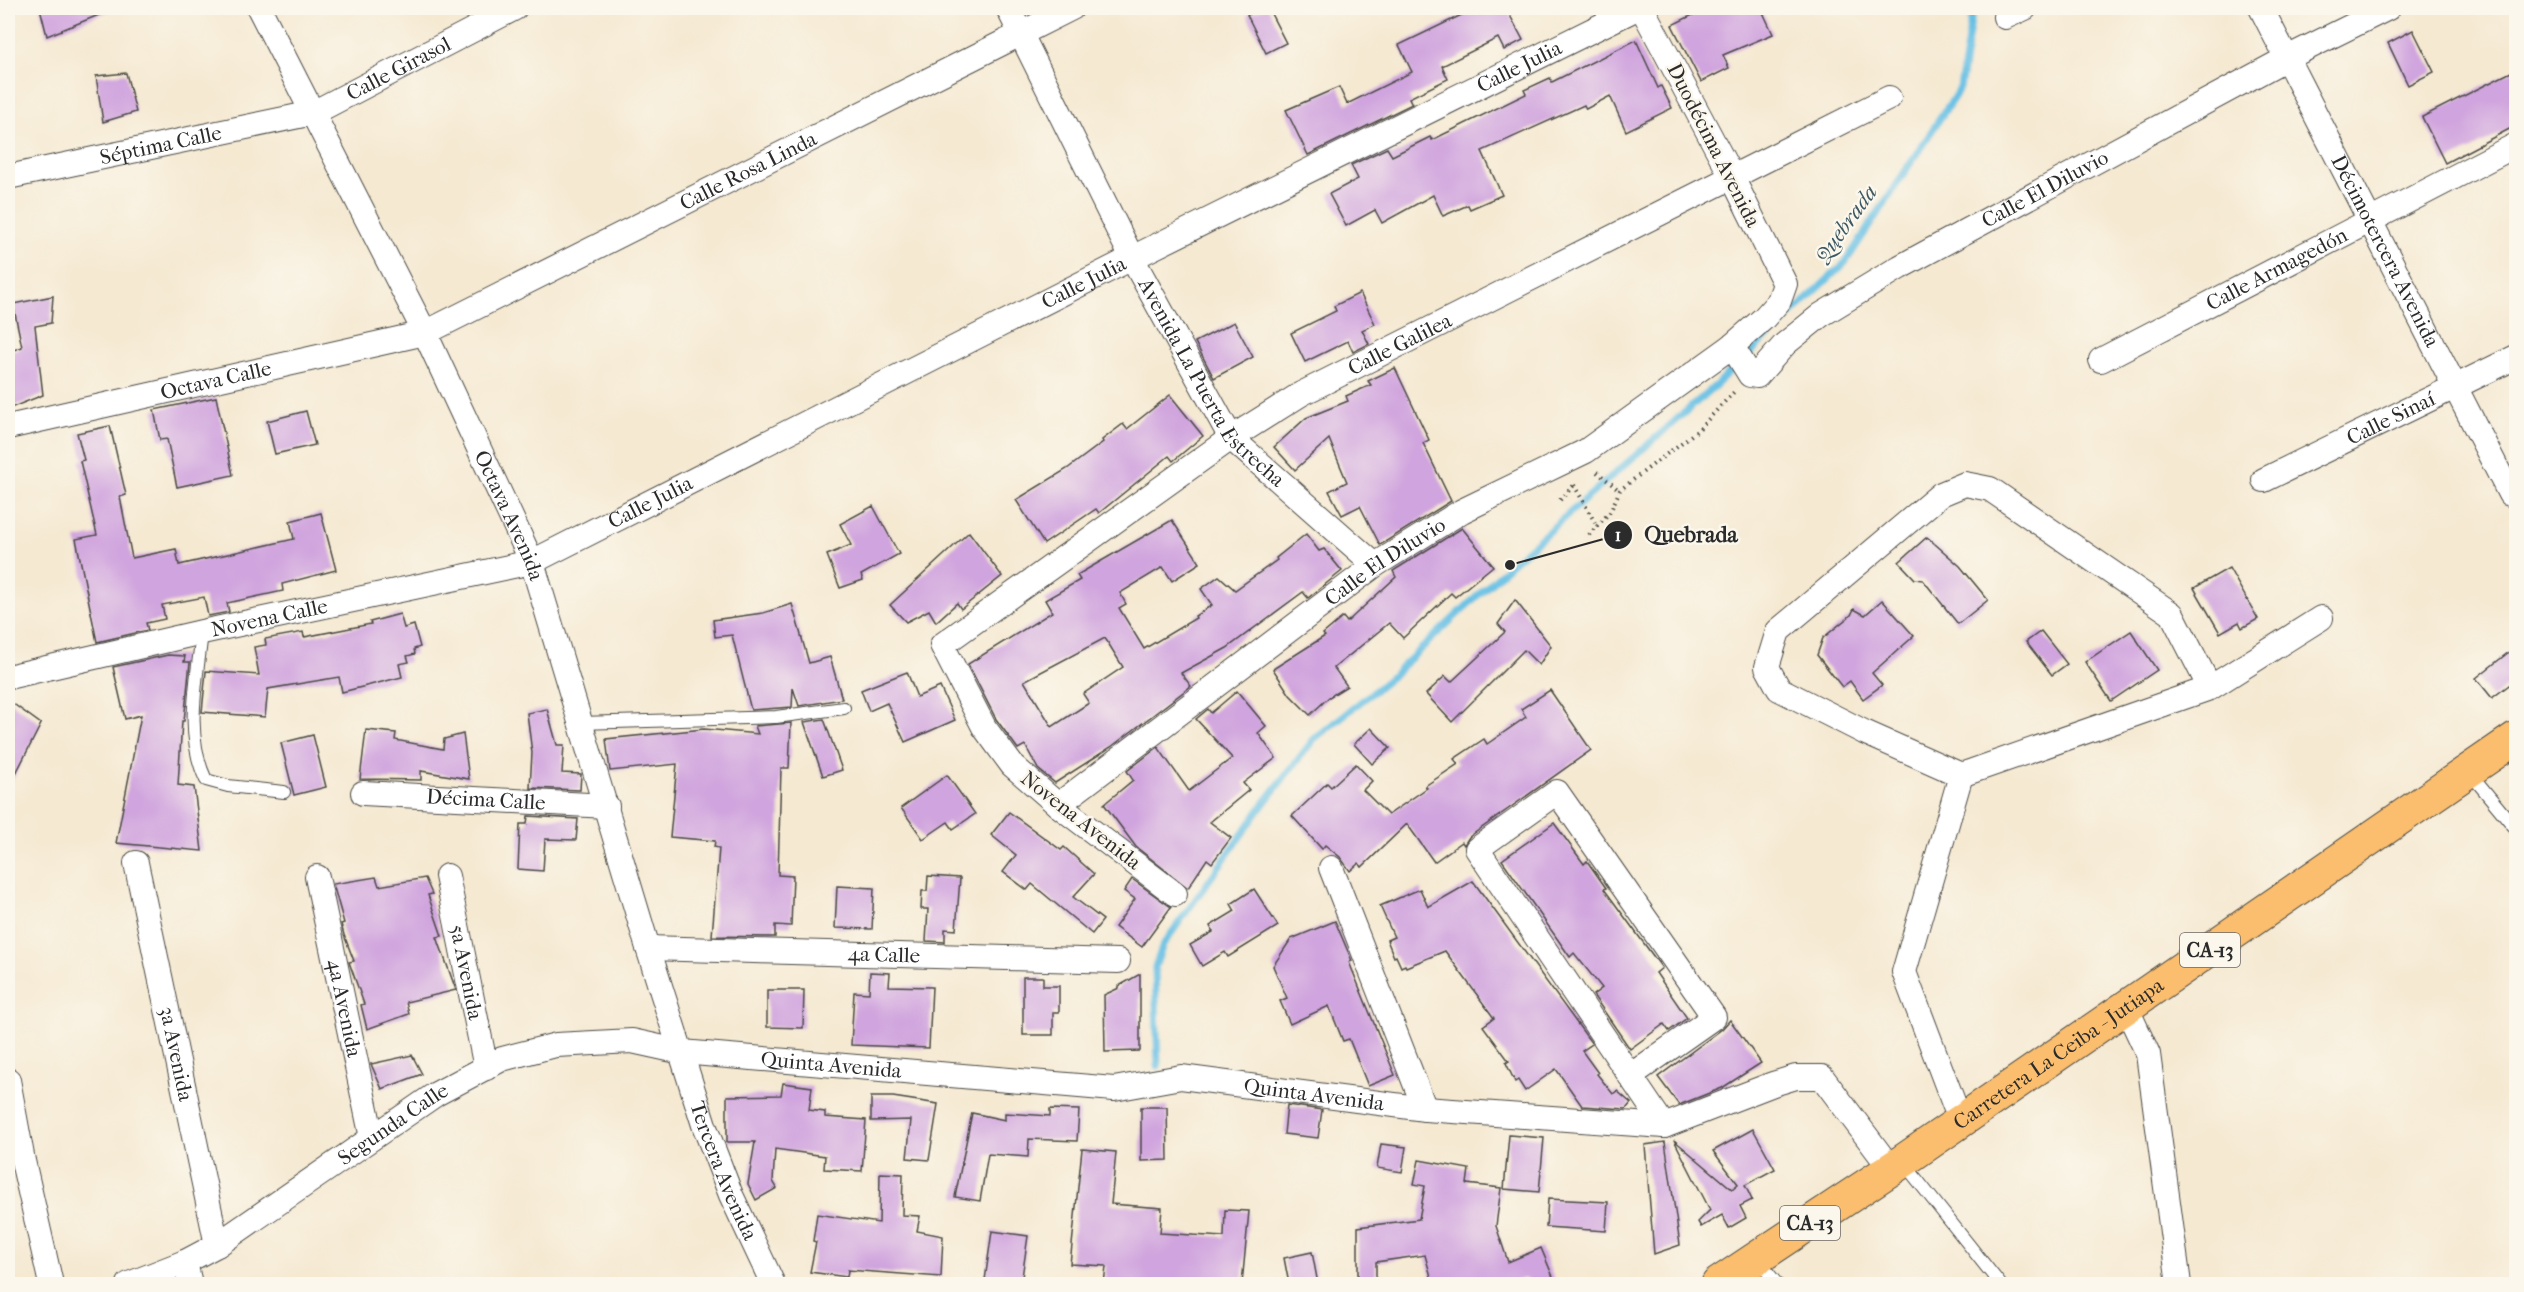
<svg xmlns="http://www.w3.org/2000/svg" width="2524" height="1292" font-family="'IM FELL French Canon',serif">
	<style>
		.lines { fill: none; stroke-linecap: round; stroke-linejoin: round }
		.stream { stroke: #66c0e4; stroke-width: 7 }
		.building { fill: #d0a4de; fill-rule: evenodd }
		.lane-casing { stroke: #494844; stroke-width: 14 }
		.street-casing { stroke: #494844; stroke-width: 26 }
		.primary-casing { stroke: #494844; stroke-width: 35 }
		.path { stroke: #494844; stroke-width: 4; stroke-dasharray: 1.5 4.5; stroke-linecap: butt }
		.lane { stroke: #fff; stroke-width: 12 }
		.street { stroke: #fff; stroke-width: 24 }
		.primary { stroke: #fbbe6e; stroke-width: 33 }
		.labels { text-anchor: middle; dominant-baseline: central; stroke-width: 5; stroke-linejoin: round; paint-order: stroke }
		.shield { fill: #fbf7ec; stroke: #696865; stroke-width: 1.5 }
		.shield-label { font-size: 20px; font-weight: bold; fill: #2b2b2b }
		.street-label { font-size: 21px; fill: #2b2b2b; stroke: #fbf7ec }
		.water-label { font-size: 22px; font-style: italic; fill: #3d5862; stroke: #fbf7ec }
		.leader { fill: none; stroke: #2b2b2b; stroke-width: 2 }
		.callout-dot { fill: #2b2b2b; stroke: #fbf7ec; stroke-width: 2 }
		.mark-label { font-size: 18px; text-anchor: middle; font-weight: bold; fill: #fff }
		.callout-label { font-size: 22px; text-anchor: middle; font-weight: bold; fill: #2b2b2b; stroke: #fbf7ec; stroke-width: 5; stroke-linejoin: round; paint-order: stroke }
	</style>
	<rect width="100%" height="100%" fill="#fbf7ec"/>
	<filter id="ink" filterUnits="userSpaceOnUse"><feTurbulence type="fractalNoise" baseFrequency=".0167" numOctaves="2"/><feDisplacementMap in="SourceGraphic" scale="12" xChannelSelector="R" yChannelSelector="G"/><feConvolveMatrix kernelMatrix="1 2 1 2 8 2 1 2 1" color-interpolation-filters="sRGB"/></filter>
	<filter id="wash" filterUnits="userSpaceOnUse"><feTurbulence type="fractalNoise" baseFrequency=".008" numOctaves="4" result="noise"/><feDisplacementMap in="SourceGraphic" scale="24" xChannelSelector="R" yChannelSelector="G"/><feGaussianBlur stdDeviation="1.35" result="paint"/><feColorMatrix in="noise" values="0 0 0 0 0 0 0 0 0 0 0 0 0 0 0 0 0 1.4 0 .05"/><feComposite in="paint" operator="in"/></filter>
	<g filter="url(#wash)">
		<rect width="100%" height="100%" fill="#f5e9d2"/>
		<g class="lines">
			<polyline class="stream" points="1158,1066 1155,967 1163,945 1265,802 1314,739 1388,680 1510,565 1715,386 1845,263 1960,88 1973,8"/>
		</g>
		<g id="blocks">
			<g class="building">
				<polygon points="40,8 116,8 47,36"/>
				<polygon points="1264,8 1268,8 1286,43 1266,53 1247,15"/>
				<polygon points="1476,8 1506,8 1523,40 1504,50 1498,38 1442,66 1448,79 1409,98 1412,104 1308,155 1286,110 1339,87 1347,104 1412,72 1399,45"/>
				<polygon points="1707,8 1761,8 1773,34 1723,55 1729,68 1701,82 1672,25"/>
				<polygon points="2413,30 2434,72 2408,85 2388,43"/>
				<polygon points="1636,40 1658,88 1661,86 1672,108 1626,131 1610,96 1586,109 1584,105 1482,151 1502,195 1470,209 1468,205 1443,216 1433,195 1382,223 1375,210 1346,226 1329,194 1358,179 1351,165 1387,148 1392,156 1430,137 1432,140 1526,94 1524,90 1550,78 1552,82"/>
				<polygon points="2517,69 2517,125 2445,163 2422,117"/>
				<polygon points="126,73 136,112 103,122 96,76"/>
				<polygon points="1360,293 1375,324 1362,330 1369,344 1353,352 1348,341 1305,362 1291,333 1336,311 1334,306"/>
				<polygon points="53,296 51,323 35,326 43,395 8,409 8,352 22,347 13,304"/>
				<polygon points="1234,322 1253,357 1214,378 1195,342"/>
				<polygon points="1395,368 1429,440 1423,443 1451,501 1380,545 1360,506 1342,515 1329,491 1347,482 1329,439 1295,470 1274,447 1306,418 1348,401 1346,396 1371,385 1368,381"/>
				<polygon points="1170,395 1203,436 1173,461 1169,456 1099,513 1096,509 1044,544 1016,500 1067,469 1103,442 1102,440 1123,424 1127,429"/>
				<polygon points="216,397 233,475 177,487 167,439 160,440 154,410"/>
				<polygon points="306,411 315,445 275,454 267,421"/>
				<polygon points="110,426 126,495 120,497 132,558 176,549 179,565 294,539 290,521 321,513 336,570 282,584 283,591 227,603 229,612 208,616 204,597 162,605 165,619 146,623 148,630 97,642 76,539 97,535 80,461 84,460 77,433"/>
				<polygon points="873,506 899,554 861,575 863,580 840,588 827,555 851,545 840,524"/>
				<path d="M 1172,520 L 1200,563 L 1172,581 L 1163,567 L 1120,593 L 1126,604 L 1119,608 L 1144,649 L 1196,618 L 1195,616 L 1212,605 L 1201,589 L 1219,576 L 1235,590 L 1277,560 L 1276,558 L 1306,534 L 1319,551 L 1324,549 L 1342,571 L 1308,598 L 1303,592 L 1227,648 L 1181,673 L 1191,686 L 1111,747 L 1055,783 L 1038,769 L 1025,745 L 1018,749 L 996,719 L 968,664 L 1052,612 L 1045,600 L 1080,580 L 1077,575 ZM 1105,638 L 1123,667 L 1083,694 L 1089,703 L 1052,727 L 1024,681 Z"/>
				<polygon points="1462,528 1493,566 1455,597 1451,593 1403,638 1389,623 1334,668 1347,686 1329,697 1310,715 1290,695 1273,669 1325,636 1323,634 1343,617 1347,622 1396,577 1393,571"/>
				<polygon points="969,532 1002,576 961,609 957,603 936,622 929,610 906,622 890,605"/>
				<polygon points="1927,537 1960,566 1988,600 1958,624 1923,580 1915,579 1899,562"/>
				<polygon points="2229,568 2258,619 2242,628 2239,622 2220,633 2194,588"/>
				<polygon points="1515,600 1551,646 1539,665 1524,650 1452,722 1426,694 1445,676 1451,682 1505,632 1498,624"/>
				<polygon points="1882,600 1914,636 1872,673 1882,685 1863,699 1850,681 1842,687 1817,655 1823,638 1851,615 1854,609 1865,615"/>
				<polygon points="792,604 809,663 830,657 842,699 799,706 793,688 792,707 751,710 732,635 715,637 713,620 763,613"/>
				<polygon points="400,614 404,628 414,625 420,647 414,649 415,654 407,656 409,662 399,664 402,677 342,692 339,677 268,689 265,717 202,712 206,671 259,675 254,647 266,645 265,639 303,632 304,637 371,624 370,622"/>
				<polygon points="2041,631 2067,664 2052,675 2026,642"/>
				<polygon points="2131,631 2157,670 2111,701 2085,662"/>
				<polygon points="2509,652 2517,662 2517,679 2492,698 2476,678"/>
				<polygon points="168,655 185,656 184,662 190,662 184,721 182,721 178,785 194,787 202,851 116,843 141,715 125,719 113,667"/>
				<polygon points="907,672 917,697 940,687 955,720 905,742 887,703 869,711 861,690"/>
				<polygon points="1550,690 1591,750 1469,837 1464,845 1462,842 1434,862 1407,824 1362,867 1359,863 1350,871 1340,857 1325,845 1322,849 1292,816 1327,783 1331,787 1356,764 1372,781 1363,790 1388,815 1427,788 1425,786 1458,764 1454,759 1484,739 1487,744 1526,717 1521,709"/>
				<polygon points="1237,691 1266,726 1258,733 1276,758 1243,783 1249,790 1210,822 1231,838 1212,863 1207,859 1188,888 1136,847 1104,804 1133,780 1127,771 1158,747 1189,791 1232,758 1196,719 1208,709 1211,713"/>
				<polygon points="8,700 41,724 8,789"/>
				<polygon points="547,709 557,745 564,745 562,773 581,774 580,790 530,788 532,753 527,713"/>
				<polygon points="824,719 842,770 823,776 804,722"/>
				<polygon points="791,723 789,768 781,768 778,875 793,876 791,926 775,925 775,937 712,936 719,848 714,847 715,841 670,837 677,764 610,771 606,739 704,729 758,734 755,726"/>
				<polygon points="1371,728 1390,748 1372,764 1354,744"/>
				<polygon points="366,730 396,733 395,740 443,749 444,739 463,734 469,779 421,771 421,780 360,779"/>
				<polygon points="313,735 326,787 294,795 281,743"/>
				<polygon points="947,775 975,814 953,829 948,822 923,839 901,808"/>
				<polygon points="1009,812 1061,850 1064,847 1094,874 1073,897 1103,920 1092,934 1032,884 1027,890 1003,872 1016,855 991,835"/>
				<polygon points="528,816 578,819 576,840 545,839 543,871 518,869 520,824 527,824"/>
				<polygon points="1554,823 1584,864 1587,861 1606,888 1604,889 1662,968 1656,973 1687,1018 1669,1031 1664,1024 1630,1049 1593,995 1602,988 1574,953 1570,957 1502,860"/>
				<polygon points="928,876 960,878 956,930 945,929 945,942 926,941 928,909 921,909 922,891 927,891"/>
				<polygon points="376,877 379,886 425,878 432,894 428,895 442,936 437,937 456,990 406,1002 409,1014 367,1029 361,1005 364,1004 349,962 354,961 344,935 341,924 344,923 333,884"/>
				<polygon points="1132,879 1171,907 1142,947 1115,927 1135,899 1124,891"/>
				<polygon points="1473,881 1592,1044 1582,1051 1598,1073 1597,1074 1613,1094 1617,1091 1631,1103 1626,1109 1582,1106 1556,1069 1525,1091 1518,1080 1515,1082 1506,1063 1509,1061 1483,1026 1494,1018 1445,951 1406,967 1405,965 1401,967 1396,956 1394,957 1387,940 1394,937 1380,906 1420,889 1428,907"/>
				<polygon points="837,886 874,888 872,929 835,928"/>
				<polygon points="1254,889 1278,926 1228,957 1225,952 1202,966 1190,945 1213,932 1210,926 1235,911 1231,904"/>
				<polygon points="1335,921 1352,961 1349,962 1395,1075 1368,1086 1349,1039 1343,1041 1329,1006 1290,1024 1280,1001 1287,998 1273,966 1291,939"/>
				<polygon points="870,972 890,973 889,986 932,987 929,1048 851,1045 854,992 869,993"/>
				<polygon points="1140,974 1140,1051 1105,1052 1104,995 1119,988 1119,986"/>
				<polygon points="1023,977 1043,977 1043,986 1059,986 1059,1012 1053,1012 1053,1035 1023,1035"/>
				<polygon points="767,990 804,990 803,1028 767,1027"/>
				<polygon points="1730,1020 1761,1063 1722,1088 1679,1105 1658,1077 1722,1029"/>
				<polygon points="412,1055 422,1074 382,1089 371,1064"/>
				<polygon points="783,1083 812,1087 809,1110 825,1112 825,1117 866,1120 862,1171 824,1169 825,1156 775,1149 773,1181 777,1188 756,1200 748,1184 755,1142 727,1142 727,1096 781,1095"/>
				<polygon points="871,1097 893,1097 938,1104 929,1160 907,1158 911,1120 871,1121"/>
				<polygon points="1287,1105 1322,1110 1318,1138 1284,1134"/>
				<polygon points="1141,1107 1167,1107 1168,1160 1141,1161"/>
				<polygon points="1050,1109 1079,1110 1077,1141 1029,1139 1028,1157 988,1154 980,1201 955,1197 972,1113 1005,1120 1005,1113 1050,1116"/>
				<polygon points="1753,1129 1775,1169 1745,1185 1752,1200 1740,1206 1746,1218 1729,1228 1722,1215 1701,1227 1698,1222 1710,1210 1674,1140 1732,1189 1738,1184 1713,1151"/>
				<polygon points="1509,1135 1544,1138 1539,1192 1504,1189"/>
				<polygon points="1665,1142 1680,1245 1654,1254 1645,1145"/>
				<polygon points="1381,1144 1406,1147 1402,1172 1377,1168"/>
				<polygon points="1082,1149 1116,1152 1111,1204 1162,1208 1160,1233 1224,1237 1225,1210 1249,1211 1242,1284 1104,1284 1106,1266 1070,1264"/>
				<polygon points="1419,1160 1469,1169 1467,1184 1501,1188 1496,1226 1508,1262 1541,1248 1556,1284 1528,1284 1526,1278 1506,1284 1433,1284 1425,1255 1376,1262 1376,1284 1358,1284 1358,1227 1419,1219 1425,1186 1414,1184"/>
				<polygon points="880,1173 903,1174 902,1215 920,1216 917,1231 943,1236 941,1277 848,1270 847,1277 810,1272 816,1242 813,1241 817,1214 879,1223"/>
				<polygon points="1548,1199 1608,1202 1606,1231 1546,1227"/>
				<polygon points="992,1231 1028,1236 1021,1284 985,1280"/>
				<polygon points="1312,1252 1318,1284 1289,1284 1284,1258"/>
			</g>
		</g>
	</g>
	<g filter="url(#ink)">
		<use href="#blocks" fill-opacity="0" stroke="#494844" stroke-width="1.5"/>
		<g class="lines">
			<defs>
				<g id="lane">
					<path d="M 202,632 C 197,681 184,734 206,780 L 228,786 L 284,792"/>
					<polyline points="581,723 776,717 844,708"/>
					<polyline points="2469,772 2516,829"/>
					<polyline points="1903,1162 2000,1284"/>
					<polyline points="1758,1260 1777,1284"/>
				</g>
				<g id="street">
					<path id="s1" d="M 259,8 L 425,333 L 532,562 L 648,948 L 704,1125 L 731,1195 L 773,1284"/>
					<path id="s2" d="M 1008,8 L 1132,258 L 1231,438 L 1375,565"/>
					<path id="s3" d="M 2261,8 L 2510,494"/>
					<polyline points="2005,17 2025,8"/>
					<path id="s4" d="M 8,177 L 313,113 L 515,8"/>
					<path id="s5" d="M 1732,346 L 1750,375 L 1757,376 L 1785,344 L 1821,315 L 1900,267 L 2287,58 L 2388,8"/>
					<path id="s6" d="M 2101,360 L 2516,145"/>
					<path id="s7" d="M 8,427 L 425,333 L 1072,8"/>
					<path id="s8" d="M 2264,480 L 2516,357"/>
					<path id="s9" d="M 8,677 L 202,632 L 532,562 L 1132,258 L 1637,8"/>
					<polyline points="2210,688 2172,614 1990,489 1965,484 1941,494 1778,631 1767,667 1779,689 1864,732 1961,775 2210,688 2321,618"/>
					<path id="s10" d="M 363,793 L 607,806"/>
					<path id="s11" d="M 1058,805 L 1375,565 L 1462,511 L 1586,451 L 1732,346 L 1764,318 L 1779,301 L 1785,284 L 1732,177 L 1642,8"/>
					<path id="s12" d="M 136,863 L 217,1245"/>
					<polyline points="1331,868 1425,1109"/>
					<path id="s13" d="M 447,876 L 486,1068"/>
					<path id="s14" d="M 317,877 L 372,1138"/>
					<path id="s15" d="M 1175,894 L 1058,805 L 1012,765 L 984,727 L 942,645 L 1231,438 L 1301,394 L 1889,98"/>
					<path id="s16" d="M 648,948 L 1118,961"/>
					<polyline points="2126,1007 2148,1054 2179,1284"/>
					<polyline points="1630,1076 1714,1017 1557,792 1477,849 1664,1126"/>
					<polyline points="8,1080 23,1161 51,1284"/>
					<polyline points="1960,1120 1904,972 1961,775"/>
					<polyline points="185,1262 190,1284"/>
					<path id="s17" d="M 129,1284 L 185,1262 L 217,1245 L 436,1094 L 502,1059 L 556,1045 L 632,1041 L 682,1052 L 1114,1089 L 1181,1077 L 1425,1109 L 1664,1126 L 1773,1084 L 1796,1077 L 1822,1077 L 1891,1169"/>
				</g>
				<g id="primary">
					<path id="s18" d="M 1718,1284 L 1903,1161 L 2516,738"/>
				</g>
			</defs>
			<use href="#lane" class="lane-casing"/>
			<use href="#street" class="street-casing"/>
			<use href="#primary" class="primary-casing"/>
			<g class="path">
				<polyline points="1597,472 1619,490"/>
				<polyline points="1574,485 1597,526"/>
				<polyline points="1560,500 1576,483"/>
				<polyline points="1589,535 1610,512 1620,490 1698,430 1734,392"/>
			</g>
			<use href="#lane" class="lane"/>
			<use href="#street" class="street"/>
			<use href="#primary" class="primary"/>
		</g>
	</g>
	<g class="labels">
		<g class="shield">
			<rect x="2180" y="933" width="60" height="34" rx="4.5"/>
			<rect x="1780" y="1206" width="60" height="34" rx="4.5"/>
		</g>
		<g class="shield-label">
			<text x="2210" y="950">CA-13</text>
			<text x="1810" y="1223">CA-13</text>
		</g>
		<g class="street-label">
			<text stroke="none"><textPath href="#s9" startOffset="1641">Calle Julia</textPath></text>
			<text stroke="none"><textPath href="#s4" startOffset="408">Calle Girasol</textPath></text>
			<text stroke="none"><textPath href="#s4" startOffset="156">Séptima Calle</textPath></text>
			<text transform="translate(1714 145) rotate(63)">Duodécima Avenida</text>
			<text stroke="none"><textPath href="#s7" startOffset="789">Calle Rosa Linda</textPath></text>
			<text stroke="none"><textPath href="#s5" startOffset="387">Calle El Diluvio</textPath></text>
			<text stroke="none"><textPath href="#s3" startOffset="273">Décimotercera Avenida</textPath></text>
			<text stroke="none"><textPath href="#s6" startOffset="198">Calle Armagedón</textPath></text>
			<text stroke="none"><textPath href="#s9" startOffset="1155">Calle Julia</textPath></text>
			<text stroke="none"><textPath href="#s15" startOffset="896">Calle Galilea</textPath></text>
			<text stroke="none"><textPath href="#s7" startOffset="213">Octava Calle</textPath></text>
			<text stroke="none"><textPath href="#s2" startOffset="428">Avenida La Puerta Estrecha</textPath></text>
			<text stroke="none"><textPath href="#s8" startOffset="141">Calle Sinaí</textPath></text>
			<text stroke="none"><textPath href="#s9" startOffset="669">Calle Julia</textPath></text>
			<text stroke="none"><textPath href="#s1" startOffset="566">Octava Avenida</textPath></text>
			<text stroke="none"><textPath href="#s11" startOffset="408">Calle El Diluvio</textPath></text>
			<text stroke="none"><textPath href="#s9" startOffset="268">Novena Calle</textPath></text>
			<text stroke="none"><textPath href="#s10" startOffset="123">Décima Calle</textPath></text>
			<text transform="translate(1081 820) rotate(38)">Novena Avenida</text>
			<text stroke="none"><textPath href="#s16" startOffset="236">4a Calle</textPath></text>
			<text stroke="none"><textPath href="#s13" startOffset="98">5a Avenida</textPath></text>
			<text stroke="none"><textPath href="#s14" startOffset="134">4a Avenida</textPath></text>
			<text stroke="none"><textPath href="#s18" startOffset="411">Carretera La Ceiba - Jutiapa</textPath></text>
			<text stroke="none"><textPath href="#s12" startOffset="195">3a Avenida</textPath></text>
			<text stroke="none"><textPath href="#s17" startOffset="770">Quinta Avenida</textPath></text>
			<text stroke="none"><textPath href="#s17" startOffset="1256">Quinta Avenida</textPath></text>
			<text stroke="none"><textPath href="#s17" startOffset="310">Segunda Calle</textPath></text>
			<text stroke="none"><textPath href="#s1" startOffset="1256">Tercera Avenida</textPath></text>
		</g>
		<g class="water-label">
			<text transform="translate(1846 224) rotate(-54)">Quebrada</text>
		</g>
	</g>
	<path class="leader" d="M1510 565L1618 535"/>
	<g class="callout-dot">
		<circle cx="1510" cy="565" r="6"/>
		<circle cx="1618" cy="535" r="15"/>
	</g>
	<g class="mark-label">
		<text x="1618" y="541">1</text>
	</g>
	<g class="callout-label">
		<text x="1691" y="542">Quebrada</text>
	</g>
	<rect width="2524" height="1292" fill="none" stroke="#fbf7ec" stroke-width="30"/>
</svg>
